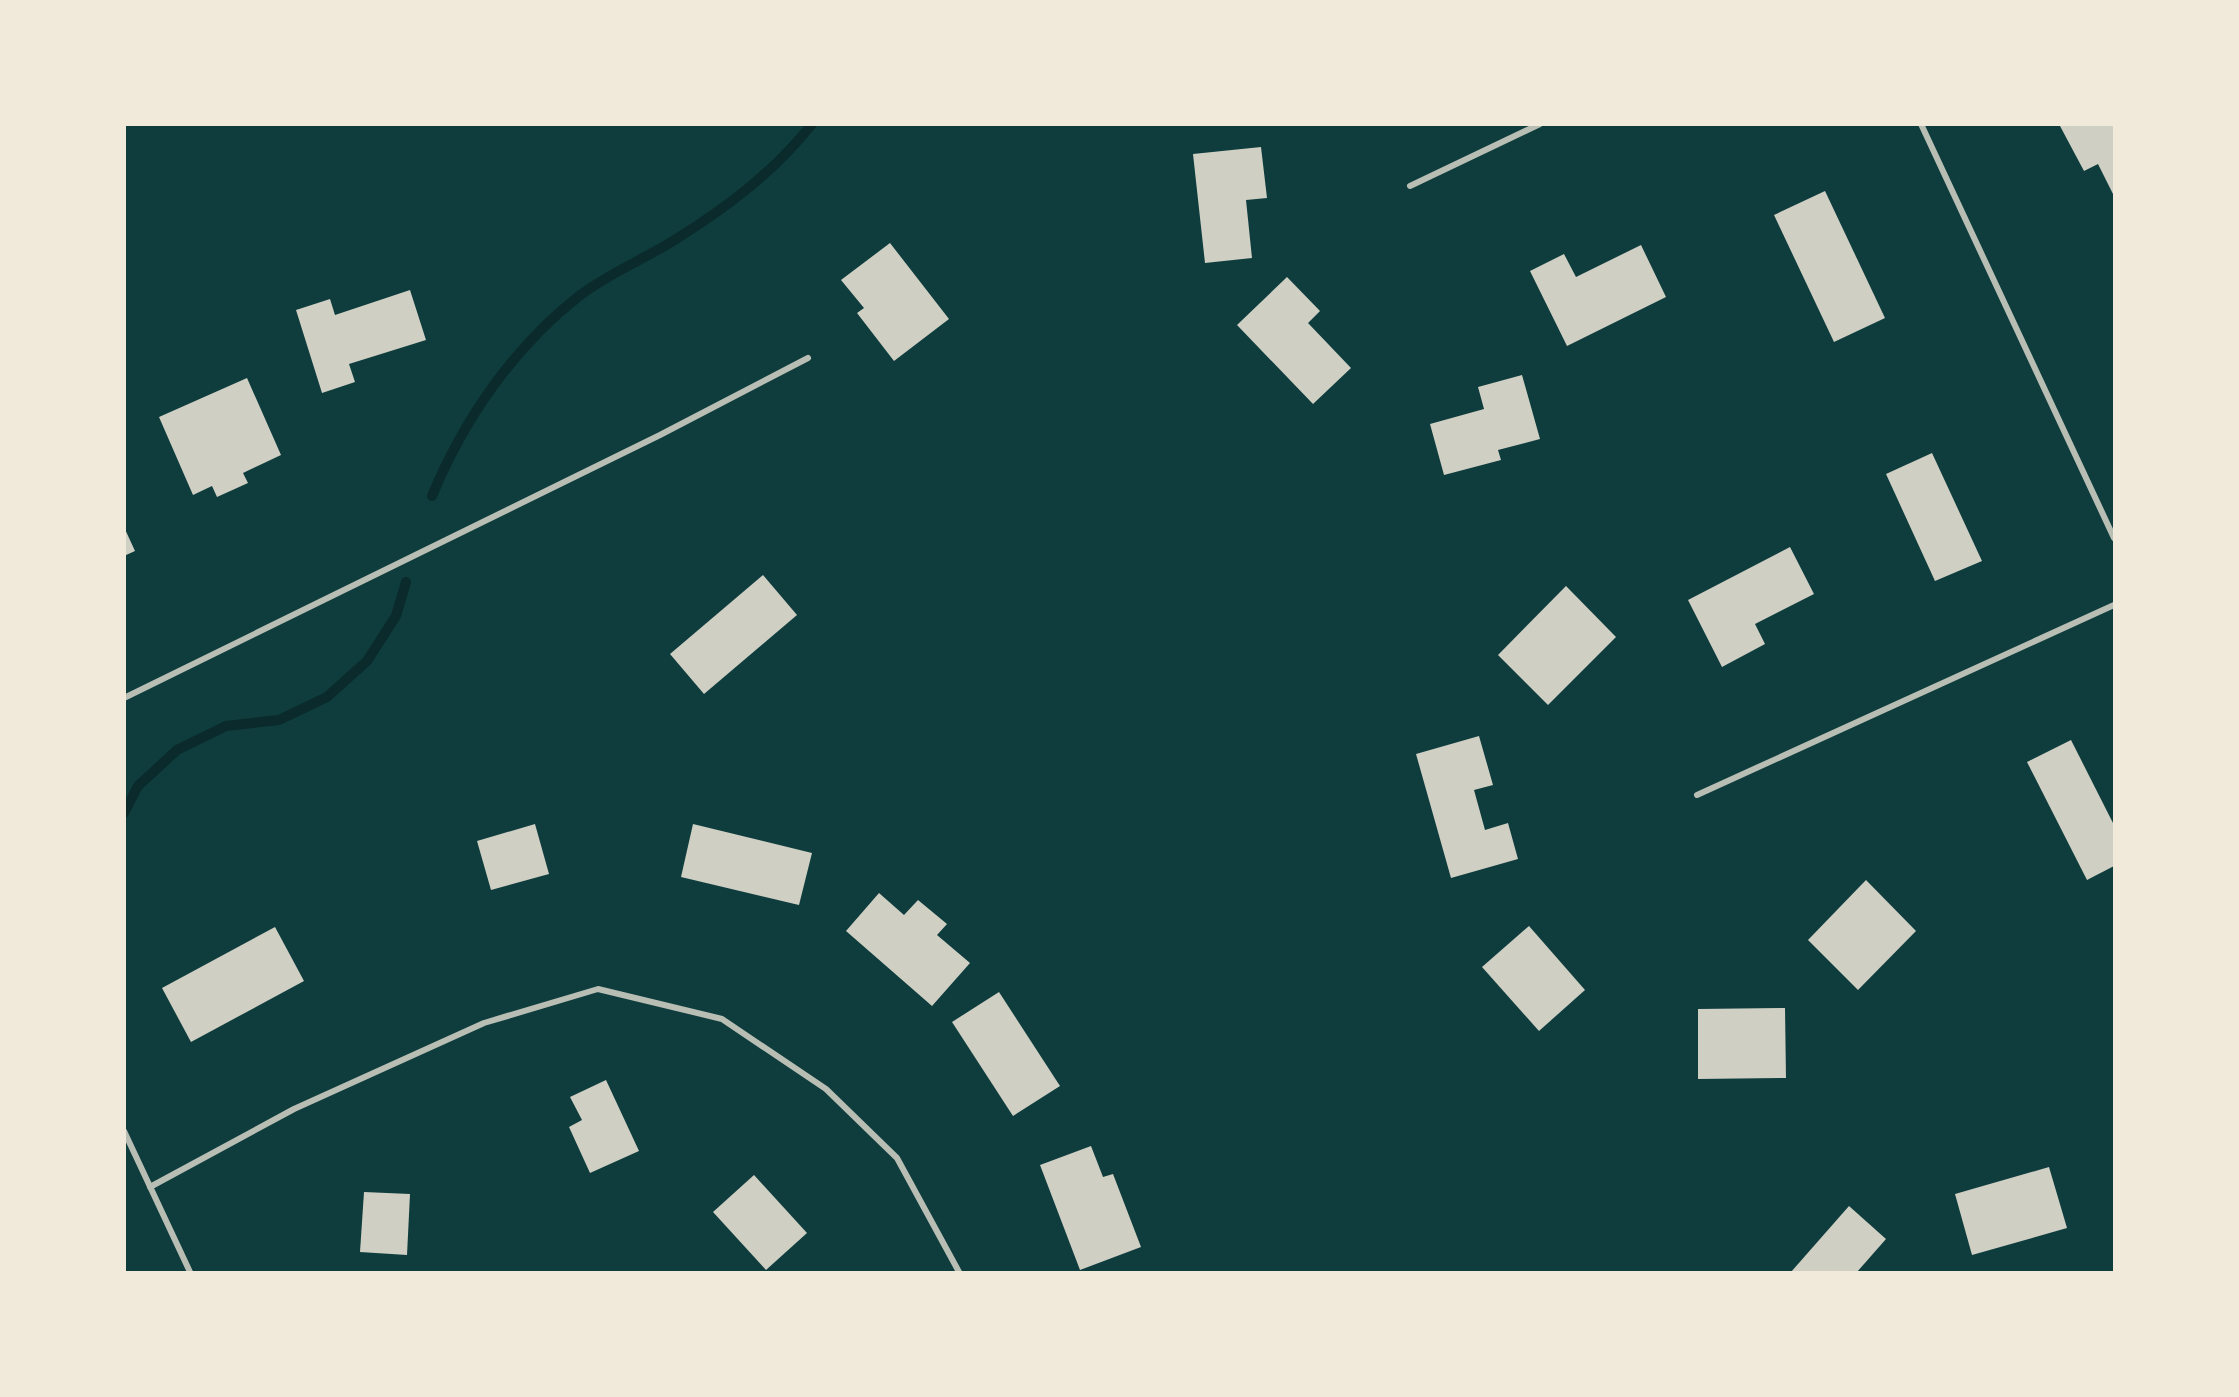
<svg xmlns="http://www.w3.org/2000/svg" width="2239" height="1397" font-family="Karla,sans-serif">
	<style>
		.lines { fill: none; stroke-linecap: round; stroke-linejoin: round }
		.stream { stroke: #0a2a2b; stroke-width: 10 }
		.building { fill: #cfcfc3 }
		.minor { stroke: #b8beb3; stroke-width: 6 }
	</style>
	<rect width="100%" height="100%" fill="#0f3d3e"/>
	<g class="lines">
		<g class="stream">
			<path d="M 432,496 C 464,419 513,348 579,296 C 608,274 642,260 673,241 C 726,208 773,173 812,124"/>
			<polyline points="124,813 138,786 177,750 226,726 279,720 327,697 367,661 396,616 406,582"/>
		</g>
	</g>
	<g class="building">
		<polygon points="2114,124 2114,196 2098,164 2084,171 2060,126"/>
		<polygon points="1261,147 1267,198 1246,200 1252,258 1205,263 1193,154"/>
		<polygon points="1825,191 1885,318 1834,342 1774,215"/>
		<polygon points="890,243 949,319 894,361 857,313 864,308 841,280"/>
		<polygon points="1641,245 1666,297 1567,346 1530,271 1564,254 1576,277"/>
		<polygon points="1287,277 1320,311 1308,323 1351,368 1313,404 1237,325"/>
		<polygon points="410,290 426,340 349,364 355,382 322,393 296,310 330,299 335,315"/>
		<polygon points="1522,375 1540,439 1498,450 1501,460 1444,475 1430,424 1484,409 1478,387"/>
		<polygon points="247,378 281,455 243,473 248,483 217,497 212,486 193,495 159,417"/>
		<polygon points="1932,453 1982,561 1935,581 1886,474"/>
		<polygon points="124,527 135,551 124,556"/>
		<polygon points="1790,547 1814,594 1755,624 1765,644 1722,667 1688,600"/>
		<polygon points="763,575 797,615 704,694 670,654"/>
		<polygon points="1566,586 1616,637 1548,705 1498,655"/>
		<polygon points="1479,736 1493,785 1474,790 1485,830 1508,823 1518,859 1451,878 1416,754"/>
		<polygon points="2071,740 2114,825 2114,866 2087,880 2027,762"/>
		<polygon points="535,824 549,874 491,890 477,841"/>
		<polygon points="693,824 812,853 799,905 681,877"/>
		<polygon points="1866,880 1916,931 1858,990 1808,940"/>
		<polygon points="879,893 904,915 918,900 947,924 937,935 970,963 932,1006 846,931"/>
		<polygon points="1529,926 1585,990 1539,1031 1482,967"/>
		<polygon points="275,927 304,981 191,1042 162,988"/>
		<polygon points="999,992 1060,1086 1013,1116 952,1022"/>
		<polygon points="1785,1008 1786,1078 1698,1079 1698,1009"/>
		<polygon points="606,1080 639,1151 590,1173 569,1127 582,1120 570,1097"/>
		<polygon points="1091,1146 1103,1177 1113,1174 1141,1247 1080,1270 1040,1165"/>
		<polygon points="2049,1167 2067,1228 1972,1255 1955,1194"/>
		<polygon points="754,1175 807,1233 766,1270 713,1212"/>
		<polygon points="364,1192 410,1194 407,1255 360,1252"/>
		<polygon points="1849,1206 1886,1239 1857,1272 1791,1272"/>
	</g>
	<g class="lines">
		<g class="minor">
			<polyline points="1921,124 2114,538"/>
			<polyline points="1410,186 1540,124"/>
			<polyline points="124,698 660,435 808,358"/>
			<polyline points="1697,795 2114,605"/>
			<polyline points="124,1131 190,1272"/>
			<polyline points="150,1187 294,1109 484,1023 598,989 722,1019 826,1089 897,1158 959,1272"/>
		</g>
	</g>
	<rect width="2239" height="1397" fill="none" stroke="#f1e9da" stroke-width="252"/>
</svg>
